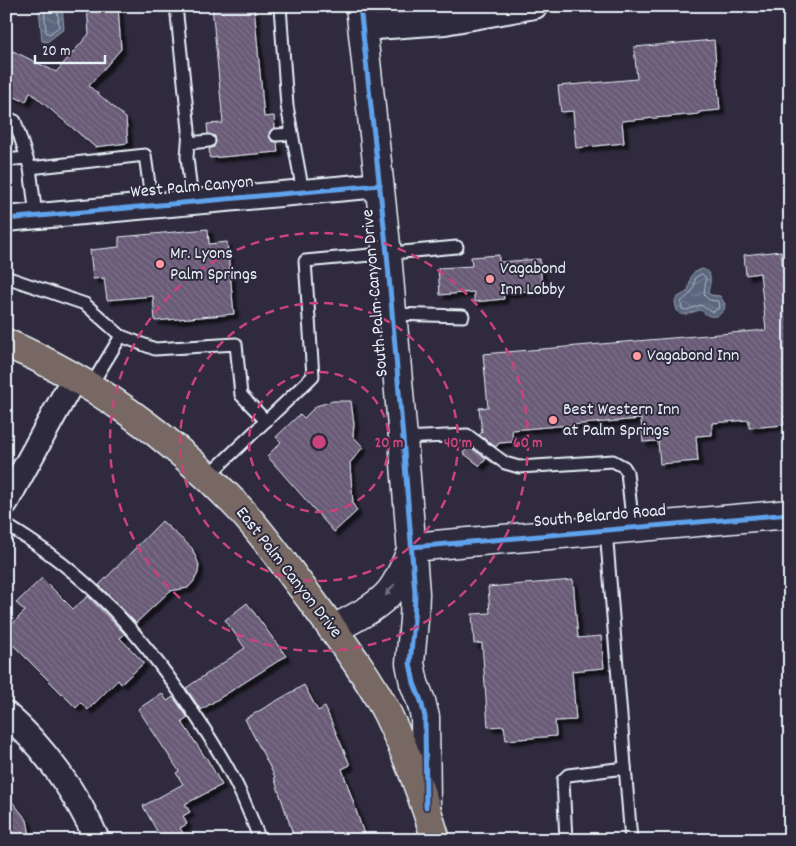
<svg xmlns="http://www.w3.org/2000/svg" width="796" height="846" font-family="Dekko,sans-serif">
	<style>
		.water { fill: url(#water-waves); stroke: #939eaf }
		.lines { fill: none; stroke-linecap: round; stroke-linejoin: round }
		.shore { stroke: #b0b9c7; stroke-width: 1 }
		.building { fill: url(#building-back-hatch); stroke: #e8f1f8; filter: url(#shadow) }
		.service-casing { stroke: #e8f1f8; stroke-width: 15 }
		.minor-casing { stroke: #e8f1f8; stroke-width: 28 }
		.tertiary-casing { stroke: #e8f1f8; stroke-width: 31 }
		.primary-casing { stroke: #e8f1f8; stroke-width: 31 }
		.service { stroke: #2f2a3d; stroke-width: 11 }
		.minor { stroke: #2f2a3d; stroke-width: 24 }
		.tertiary { stroke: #2f2a3d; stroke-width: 28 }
		.primary { stroke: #776864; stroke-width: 28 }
		.cycleway-casing { stroke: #2f2a3d; stroke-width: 8 }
		.cycleway { stroke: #60a3ed; stroke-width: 5 }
		.oneway { fill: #70707e }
		.ring { fill: none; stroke: #ca437a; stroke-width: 2.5; stroke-dasharray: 9 6 }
		.poi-dot { fill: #ff9aa2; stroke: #2f2a3d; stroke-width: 2 }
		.labels { text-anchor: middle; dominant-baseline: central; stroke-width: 4; stroke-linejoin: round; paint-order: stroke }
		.street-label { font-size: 18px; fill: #e8f1f8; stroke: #2f2a3d }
		.poi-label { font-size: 18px; fill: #e8f1f8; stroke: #2f2a3d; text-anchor: start }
		.centre { fill: #ca437a; stroke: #2f2a3d; stroke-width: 2.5 }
		.ring-label { font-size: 15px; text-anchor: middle; font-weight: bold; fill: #ca437a; stroke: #2f2a3d; stroke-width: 4; stroke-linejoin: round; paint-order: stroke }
	</style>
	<defs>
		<pattern id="water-waves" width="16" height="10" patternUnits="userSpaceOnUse" patternTransform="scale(1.25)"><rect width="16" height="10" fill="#5b667e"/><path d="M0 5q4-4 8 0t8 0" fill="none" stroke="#737c91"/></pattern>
		<pattern id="building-back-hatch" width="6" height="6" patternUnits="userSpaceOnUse" patternTransform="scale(1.25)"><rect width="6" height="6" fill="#695a76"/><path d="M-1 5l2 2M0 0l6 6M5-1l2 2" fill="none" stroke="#7e728a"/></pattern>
		<filter id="shadow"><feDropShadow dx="4.5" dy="4.5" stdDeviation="1" flood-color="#0009"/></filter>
	</defs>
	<rect width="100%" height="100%" fill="#2f2a3d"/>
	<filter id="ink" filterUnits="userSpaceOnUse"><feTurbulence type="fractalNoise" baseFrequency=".02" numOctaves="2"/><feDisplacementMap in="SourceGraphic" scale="10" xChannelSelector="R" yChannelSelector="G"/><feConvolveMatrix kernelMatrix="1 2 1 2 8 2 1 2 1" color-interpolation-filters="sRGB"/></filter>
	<g filter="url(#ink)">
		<g class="water">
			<polygon points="36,6 62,6 64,29 47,42 42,41 39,8"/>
			<path d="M 702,269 C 714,272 710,283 708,293 L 711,295 L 720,296 L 725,304 L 724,310 C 717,319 708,318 701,310 C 688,312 677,323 675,301 L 678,297 L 687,292 C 693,280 686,273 702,269 Z"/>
		</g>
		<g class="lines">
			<g class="shore">
				<polyline points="44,6 46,32 49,34 59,27 57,6"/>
				<path d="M 702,274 L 706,278 L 704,295 L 709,300 L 718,301 L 719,308 L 713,312 L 700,305 L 687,310 L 682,309 L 681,302 C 691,293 694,293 695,278 Z"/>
			</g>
		</g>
		<g class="building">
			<polygon points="87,6 118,6 121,49 89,86 126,118 128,143 95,147 30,92 26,102 6,93 6,61 13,51 56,72 89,34"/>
			<polygon points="212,6 254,6 264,117 274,116 275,128 270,131 269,136 272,141 277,142 278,152 210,158 209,149 214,147 216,141 215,136 208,134 207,124 223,123"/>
			<polygon points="714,40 720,110 699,112 699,114 622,121 624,143 576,148 573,111 561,112 558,86 637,79 634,47"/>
			<polygon points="208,229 209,244 227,242 234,314 155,321 153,296 107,300 104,278 93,279 90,250 119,247 119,237"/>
			<polygon points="781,251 790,332 790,416 783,417 784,425 749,428 749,420 712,423 712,435 696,436 698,461 660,464 658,441 643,442 641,419 512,430 513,442 499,443 496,447 479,435 482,432 479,408 488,407 483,354 766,330 760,273 746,275 744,255"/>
			<polygon points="499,255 499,262 540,259 542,290 503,293 504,299 474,302 474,292 440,295 438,268 472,266 471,257"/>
			<polygon points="333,401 351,401 354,424 353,436 363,447 350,463 353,504 357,511 334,532 267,456 281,442 276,437 300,414 304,418 316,406"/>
			<polygon points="469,446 486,459 480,466 463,453"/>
			<polygon points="162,521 192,548 199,565 198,573 194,581 188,588 170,591 136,623 99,585"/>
			<polygon points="42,578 73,609 88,596 125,634 120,638 144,663 121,684 118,680 88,710 81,703 76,708 6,638 6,630 25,611 16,603"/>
			<polygon points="573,580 578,638 601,636 604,668 572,671 576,720 555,721 556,736 506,740 504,726 488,727 482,643 474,644 472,614 490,613 488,587"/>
			<polygon points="247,603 286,656 201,710 186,688 245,648 225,620"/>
			<polygon points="304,685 318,711 325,707 350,765 342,769 366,840 295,840 274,777 275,777 245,719"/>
			<polygon points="162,693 167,701 173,697 188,718 182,722 205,757 206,757 222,785 185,804 190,812 183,816 187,824 180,828 183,833 170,840 162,840 143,806 183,784 176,773 179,771 138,709"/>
			<polygon points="6,794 27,820 31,840 6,840"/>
		</g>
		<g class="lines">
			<defs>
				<g id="service">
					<polyline points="176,6 189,130 187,157 192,201"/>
					<polyline points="280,6 287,106 303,192"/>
					<polyline points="6,117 15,121 30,168 36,216"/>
					<polyline points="276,135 292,134"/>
					<polyline points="189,143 209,141"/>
					<polyline points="6,160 26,158"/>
					<polyline points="30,168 145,155 152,206"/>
					<polyline points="6,277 85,304 121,336 155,349 236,344 241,395 266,421"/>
					<polyline points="392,314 463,316"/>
					<polyline points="90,387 121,336"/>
					<polyline points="403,438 467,435 505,463 519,467 613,461 624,467 627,472 633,528"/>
					<polyline points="207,477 313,376 305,261 457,247"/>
					<path d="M 6,525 C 85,572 138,630 189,706 C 208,734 227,763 241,794 C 248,809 254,825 260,840"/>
					<polyline points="606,530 631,840"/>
					<polyline points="566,840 563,780 568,775 625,768"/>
				</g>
				<g id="minor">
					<polyline points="362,28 445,22 535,6"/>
					<polyline points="6,219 380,185"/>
					<polyline points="6,502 74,378"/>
					<path d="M 6,714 C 43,746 78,795 97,840"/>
				</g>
				<g id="tertiary">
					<polyline points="360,6 387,254 403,438 415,593 414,620 410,663 414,683 421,701 425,717 426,805"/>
					<polyline points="412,547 790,514"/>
					<path d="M 333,630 C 351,619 375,609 389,593 C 399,582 405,565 411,551"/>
				</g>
				<path id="primary" d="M 6,343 C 94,381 173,439 239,508 C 265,536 286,567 309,597 C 336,634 366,672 387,713 C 407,754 423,796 436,840"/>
			</defs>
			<use href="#service" class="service-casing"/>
			<use href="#minor" class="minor-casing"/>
			<use href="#tertiary" class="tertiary-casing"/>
			<use href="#primary" class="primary-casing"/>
			<use href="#service" class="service"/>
			<use href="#minor" class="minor"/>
			<use href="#tertiary" class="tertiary"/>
			<use href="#primary" class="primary"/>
			<defs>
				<g id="cycleway">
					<polyline points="360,6 387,254 403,438 415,593 414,620 410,663 414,683 421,701 425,717 426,807"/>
					<polyline points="6,219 380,185"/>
					<polyline points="412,547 790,514"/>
				</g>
			</defs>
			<use href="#cycleway" class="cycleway-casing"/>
			<use href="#cycleway" class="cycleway"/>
		</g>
		<defs><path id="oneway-solid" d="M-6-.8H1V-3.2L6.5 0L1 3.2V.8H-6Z" transform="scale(1.25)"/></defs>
		<use class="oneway" href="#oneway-solid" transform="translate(390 590) rotate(128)"/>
	</g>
	<g class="ring">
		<circle cx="319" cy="442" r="70"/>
		<circle cx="319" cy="442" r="139"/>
		<circle cx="319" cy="442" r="209"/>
	</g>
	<g class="poi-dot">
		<circle cx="160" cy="264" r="5"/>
		<circle cx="490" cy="279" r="5"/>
		<circle cx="637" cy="356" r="5"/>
		<circle cx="553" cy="420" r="5"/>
	</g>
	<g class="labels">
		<g class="street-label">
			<text transform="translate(192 188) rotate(-5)">West Palm Canyon</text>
			<text transform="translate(376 293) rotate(-95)">South Palm Canyon Drive</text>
			<text transform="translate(600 517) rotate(-5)">South Belardo Road</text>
			<text transform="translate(288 573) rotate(52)">East Palm Canyon Drive</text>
		</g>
		<g class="poi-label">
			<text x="170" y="254">Mr. Lyons<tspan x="170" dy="21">Palm Springs</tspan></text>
			<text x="500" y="269">Vagabond<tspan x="500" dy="21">Inn Lobby</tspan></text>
			<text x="647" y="356">Vagabond Inn</text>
			<text x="563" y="410">Best Western Inn<tspan x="563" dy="21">at Palm Springs</tspan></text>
		</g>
	</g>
	<circle cx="319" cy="442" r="8" class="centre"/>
	<g class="ring-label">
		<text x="389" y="447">20 m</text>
		<text x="458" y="447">40 m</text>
		<text x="528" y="447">60 m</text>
	</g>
	<rect width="796" height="846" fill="none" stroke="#2f2a3d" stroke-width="25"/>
	<rect x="12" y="12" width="771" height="821" fill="none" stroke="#e8f1f8" stroke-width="2" filter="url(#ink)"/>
	<path d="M35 55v8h70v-8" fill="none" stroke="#e8f1f8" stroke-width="2.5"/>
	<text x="42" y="55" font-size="15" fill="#e8f1f8" stroke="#2f2a3d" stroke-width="4" paint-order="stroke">20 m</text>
</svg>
